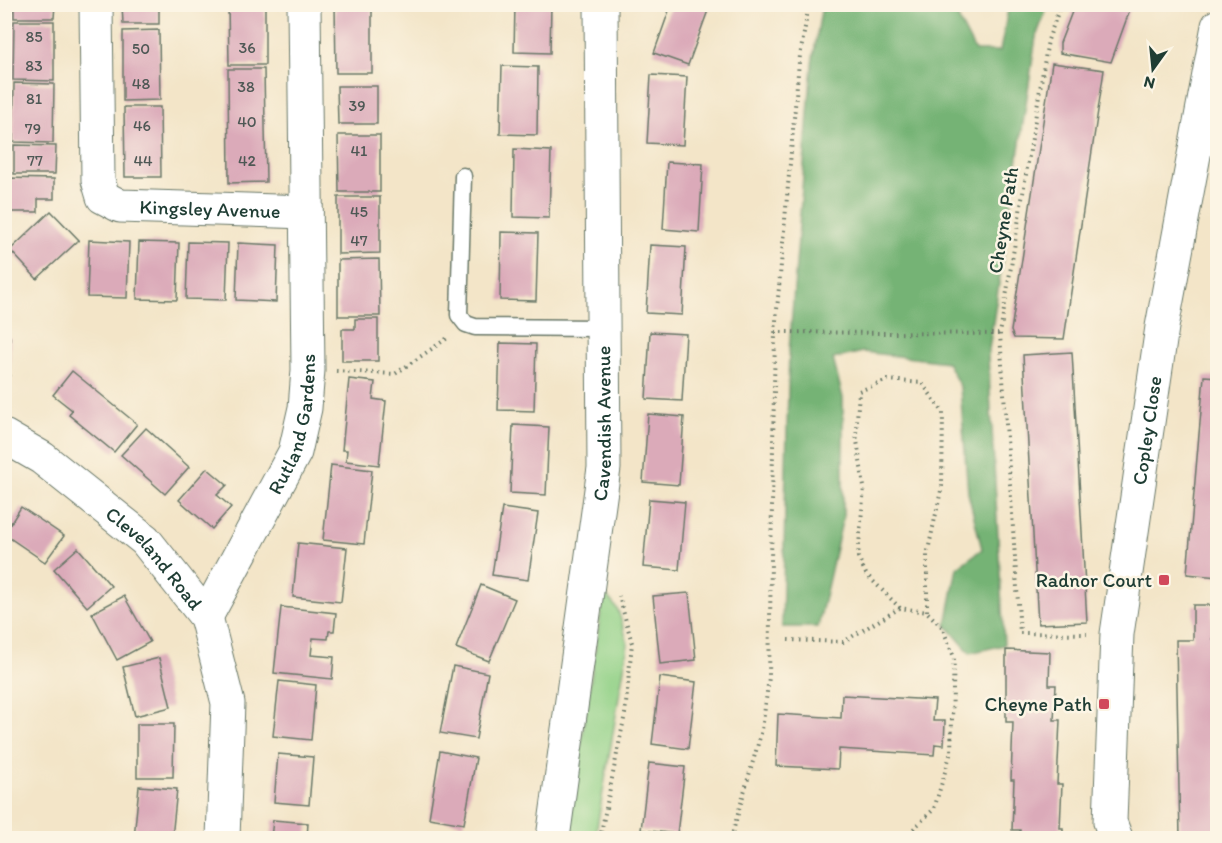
<svg xmlns="http://www.w3.org/2000/svg" width="1222" height="843" font-family="Itim,sans-serif">
	<style>
		.green { fill: #92d187; stroke: #58875e; stroke-width: 1.5 }
		.forest { fill: #75b374; stroke: #4a7854; stroke-width: 1.5 }
		.building { fill: #dbaab9 }
		.lines { fill: none; stroke-linecap: round; stroke-linejoin: round }
		.lane-casing { stroke: #697868; stroke-width: 19 }
		.street-casing { stroke: #697868; stroke-width: 35 }
		.path { stroke: #697868; stroke-width: 4; stroke-dasharray: 1.5 4.5; stroke-linecap: butt }
		.lane { stroke: #fff; stroke-width: 16 }
		.street { stroke: #fff; stroke-width: 33 }
		.poi-dot { fill: #d1495b; stroke: #fcf5e5; stroke-width: 2 }
		.labels { text-anchor: middle; dominant-baseline: central; stroke-width: 5; stroke-linejoin: round; paint-order: stroke }
		.number-label { font-size: 16px; fill: #4e5855 }
		.street-label { font-size: 20px; fill: #1f3d34; stroke: #fcf5e5 }
		.poi-label { font-size: 20px; fill: #1f3d34; stroke: #fcf5e5; text-anchor: end }
	</style>
	<rect width="100%" height="100%" fill="#fcf5e5"/>
	<filter id="ink" filterUnits="userSpaceOnUse"><feTurbulence type="fractalNoise" baseFrequency=".0167" numOctaves="2"/><feDisplacementMap in="SourceGraphic" scale="12" xChannelSelector="R" yChannelSelector="G"/><feConvolveMatrix kernelMatrix="1 2 1 2 8 2 1 2 1" color-interpolation-filters="sRGB"/></filter>
	<filter id="wash" filterUnits="userSpaceOnUse"><feTurbulence type="fractalNoise" baseFrequency=".008" numOctaves="4" result="noise"/><feDisplacementMap in="SourceGraphic" scale="24" xChannelSelector="R" yChannelSelector="G"/><feGaussianBlur stdDeviation="1.35" result="paint"/><feColorMatrix in="noise" values="0 0 0 0 0 0 0 0 0 0 0 0 0 0 0 0 0 1.4 0 .05"/><feComposite in="paint" operator="in"/></filter>
	<g filter="url(#wash)">
		<rect width="100%" height="100%" fill="#f3e5c8"/>
		<polygon class="green" points="604,592 618,610 628,644 596,833 593,838 567,838"/>
		<polygon class="forest" points="822,5 958,5 958,18 975,51 1000,51 1009,5 1048,5 1036,37 988,356 1004,645 970,653 946,625 957,568 982,549 968,493 960,387 947,362 863,352 833,359 843,398 843,517 818,627 782,627 789,351 812,64"/>
		<g id="blocks">
			<g class="building">
				<polygon points="14,4 55,4 54,18 14,18"/>
				<polygon points="122,4 159,4 159,24 123,24"/>
				<polygon points="228,4 265,4 265,65 229,65"/>
				<polygon points="335,4 372,4 372,73 336,73"/>
				<polygon points="515,4 551,4 550,53 514,52"/>
				<polygon points="1075,4 1132,4 1111,62 1060,53 1060,43"/>
				<polygon points="671,5 710,5 688,65 654,53"/>
				<polygon points="14,21 54,21 54,81 13,80"/>
				<polygon points="159,30 160,100 123,101 123,31"/>
				<polygon points="1052,63 1104,70 1064,339 1014,338 1011,331"/>
				<polygon points="502,66 538,67 537,135 500,134"/>
				<polygon points="228,69 264,69 266,182 229,183"/>
				<polygon points="651,75 687,77 683,145 647,143"/>
				<polygon points="14,83 54,84 53,143 13,142"/>
				<polygon points="337,86 377,86 377,124 338,124"/>
				<polygon points="124,107 160,107 161,177 125,177"/>
				<polygon points="338,135 380,135 380,192 339,192"/>
				<polygon points="14,145 56,146 55,174 14,174"/>
				<polygon points="514,149 551,151 549,218 513,217"/>
				<polygon points="667,162 703,164 699,232 663,229"/>
				<polygon points="4,178 54,179 54,199 38,199 38,212 4,212"/>
				<polygon points="338,197 380,197 380,253 338,254"/>
				<polygon points="51,211 79,240 37,279 10,250"/>
				<polygon points="501,232 538,233 536,301 500,300"/>
				<polygon points="89,240 129,242 127,298 87,297"/>
				<polygon points="139,242 179,243 177,300 137,299"/>
				<polygon points="188,242 228,243 226,300 186,299"/>
				<polygon points="238,243 278,245 276,302 236,300"/>
				<polygon points="650,245 686,247 682,315 646,313"/>
				<polygon points="379,259 380,316 338,316 338,260"/>
				<polygon points="355,319 378,319 378,361 342,361 342,329 355,329"/>
				<polygon points="650,332 686,334 682,401 646,399"/>
				<rect x="4" y="337" width="6" height="38"/>
				<polygon points="500,343 536,344 534,411 498,410"/>
				<polygon points="1072,352 1087,622 1038,624 1023,355"/>
				<polygon points="72,371 137,424 114,452 69,415 72,410 53,395"/>
				<polygon points="1204,376 1218,377 1218,577 1187,574"/>
				<polygon points="349,379 375,382 373,399 386,401 379,465 346,461 347,450 342,450"/>
				<polygon points="648,414 684,417 679,485 643,482"/>
				<polygon points="513,425 549,427 546,495 510,493"/>
				<polygon points="146,428 189,467 165,494 121,455"/>
				<polygon points="331,465 372,470 364,544 323,540"/>
				<polygon points="207,468 227,485 217,495 231,507 212,529 179,500"/>
				<polygon points="649,499 685,502 679,570 643,567"/>
				<polygon points="21,507 64,536 45,562 4,534"/>
				<polygon points="502,508 538,513 528,580 492,575"/>
				<polygon points="298,543 347,548 341,602 293,597"/>
				<polygon points="78,548 111,586 87,607 54,569"/>
				<polygon points="481,585 515,599 489,661 456,648"/>
				<polygon points="689,593 696,660 660,664 653,596"/>
				<polygon points="124,596 150,642 117,660 92,613"/>
				<polygon points="1193,605 1212,605 1213,639 1218,639 1218,838 1180,838 1176,640 1193,640"/>
				<polygon points="281,607 336,613 334,631 329,631 328,639 313,638 311,655 334,657 332,679 274,673"/>
				<polygon points="1006,650 1050,652 1049,685 1056,685 1054,720 1060,720 1057,784 1062,784 1060,828 1063,828 1063,838 1020,838 1020,830 1012,830 1014,780 1011,780 1013,722 1006,722"/>
				<polygon points="159,658 171,707 135,716 123,667"/>
				<polygon points="453,666 488,673 476,739 440,733"/>
				<polygon points="660,677 696,682 688,749 652,744"/>
				<polygon points="279,681 316,685 311,740 273,736"/>
				<polygon points="842,695 935,700 933,721 945,721 944,745 935,744 934,755 839,749 838,769 776,766 778,714 841,718"/>
				<polygon points="137,724 174,724 173,777 137,777"/>
				<polygon points="440,751 476,758 464,824 429,818"/>
				<polygon points="278,754 313,757 309,805 274,802"/>
				<polygon points="649,763 685,767 677,834 641,830"/>
				<polygon points="139,786 177,789 172,838 134,838"/>
				<polygon points="273,820 308,823 307,838 271,838"/>
			</g>
		</g>
	</g>
	<g filter="url(#ink)">
		<use href="#blocks" fill-opacity="0" stroke="#697868" stroke-width="1.5"/>
		<g class="lines">
			<defs>
				<polyline id="lane" points="463,176 459,315 466,324 475,327 603,328"/>
				<g id="street">
					<path id="s1" d="M 96,4 L 98,180 L 103,197 L 120,206 L 306,212"/>
					<path id="s2" d="M 4,436 L 42,458 L 145,540 L 206,617 L 228,703 L 223,838"/>
					<path id="s3" d="M 206,617 L 295,452 L 305,408 L 308,370 L 304,4"/>
					<path id="s4" d="M 553,838 L 604,468 L 601,4"/>
					<path id="s5" d="M 1116,838 L 1110,822 L 1117,634 L 1162,327 L 1218,26"/>
				</g>
			</defs>
			<use href="#lane" class="lane-casing"/>
			<use href="#street" class="street-casing"/>
			<g class="path">
				<polyline points="1061,4 1048,40 1000,334 1020,633 1087,634"/>
				<polyline points="775,332 1000,334"/>
				<polyline points="336,371 395,374 449,337"/>
				<polyline points="900,608 866,574 858,557 864,487 856,434 859,391 888,380 922,383 943,412 942,486 927,555 927,612"/>
				<polyline points="788,640 843,642 900,608 927,612 942,627 954,657 951,752 934,809 904,838"/>
				<polyline points="600,838 625,714 632,643 619,596"/>
				<polyline points="731,838 762,730 769,677 775,332 799,62 809,4"/>
			</g>
			<use href="#lane" class="lane"/>
			<use href="#street" class="street"/>
		</g>
	</g>
	<g class="poi-dot">
		<rect x="1158" y="574" width="12" height="12" rx="3"/>
		<rect x="1098" y="698" width="12" height="12" rx="3"/>
	</g>
	<g class="labels">
		<g class="number-label">
			<text x="34" y="36">85</text>
			<text x="247" y="47">36</text>
			<text x="141" y="48">50</text>
			<text x="34" y="65">83</text>
			<text x="141" y="83">48</text>
			<text x="246" y="86">38</text>
			<text x="34" y="98">81</text>
			<text x="357" y="105">39</text>
			<text x="247" y="121">40</text>
			<text x="142" y="125">46</text>
			<text x="33" y="128">79</text>
			<text x="359" y="150">41</text>
			<text x="35" y="160">77</text>
			<text x="143" y="160">44</text>
			<text x="247" y="160">42</text>
			<text x="359" y="211">45</text>
			<text x="359" y="240">47</text>
		</g>
		<g class="street-label">
			<text stroke="none"><textPath href="#s1" startOffset="303">Kingsley Avenue</textPath></text>
			<text transform="translate(1003 220) rotate(-81)">Cheyne Path</text>
			<text stroke="none"><textPath href="#s3" startOffset="214">Rutland Gardens</textPath></text>
			<text stroke="none"><textPath href="#s4" startOffset="418">Cavendish Avenue</textPath></text>
			<text stroke="none"><textPath href="#s5" startOffset="411">Copley Close</textPath></text>
			<text stroke="none"><textPath href="#s2" startOffset="195">Cleveland Road</textPath></text>
		</g>
		<g class="poi-label">
			<text x="1152" y="580">Radnor Court</text>
			<text x="1092" y="704">Cheyne Path</text>
		</g>
	</g>
	<rect width="1222" height="843" fill="none" stroke="#fcf5e5" stroke-width="24"/>
	<g transform="translate(1153 69) rotate(195)" stroke="#fcf5e5" stroke-width="4.5" paint-order="stroke">
	<path d="M0-4.5L10 22L0 15L-10 22Z" fill="#1f3d34"/>
	<text y="-9" font-size="16" font-weight="bold" text-anchor="middle" fill="#1f3d34">N</text>
	</g>
</svg>
